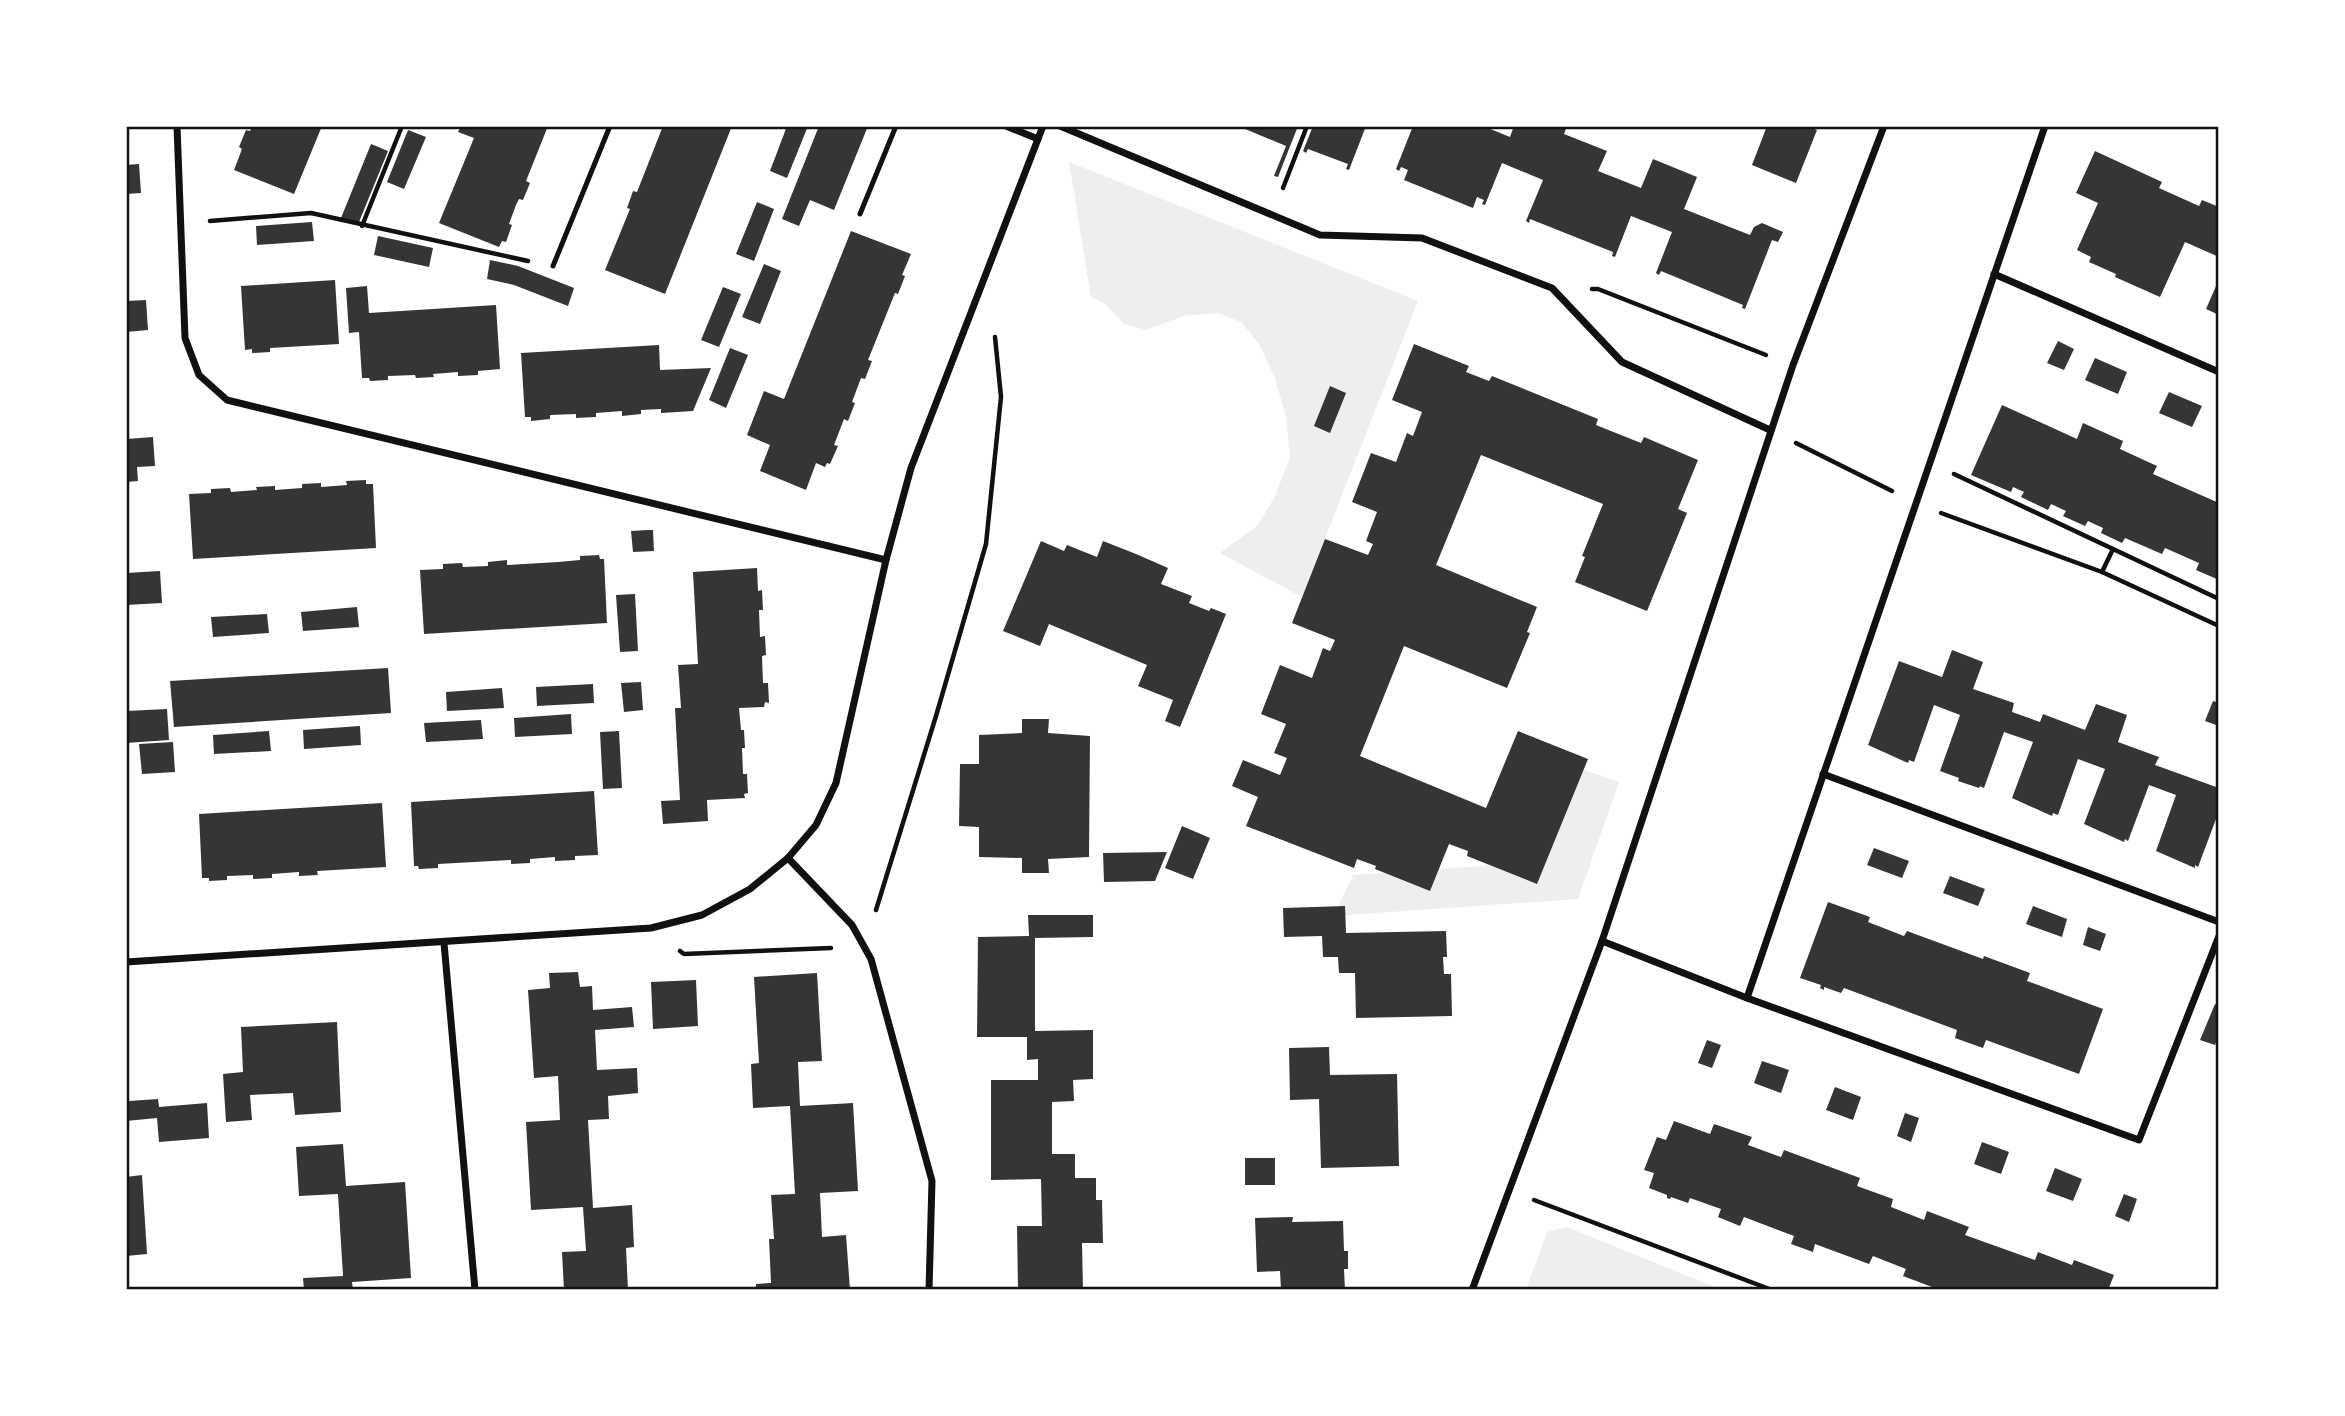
<svg xmlns="http://www.w3.org/2000/svg" width="2345" height="1416" font-family="Raleway,sans-serif">
	<style>
		.green { fill: #eee }
		.building { fill: #353535 }
		.lines { fill: none; stroke-linecap: round; stroke-linejoin: round }
		.path { stroke: #111; stroke-width: 4.5 }
		.service { stroke: #111; stroke-width: 5 }
		.minor { stroke: #111; stroke-width: 7 }
		.neatline { fill: none; stroke: #111; stroke-width: 2.5 }
	</style>
	<rect width="100%" height="100%" fill="#fff"/>
	<g class="green">
		<polygon points="1069,162 1418,301 1302,597 1220,553 1258,525 1274,498 1290,458 1286,417 1275,378 1259,344 1241,322 1218,313 1184,316 1146,330 1124,324 1105,304 1091,297"/>
		<polygon points="1579,768 1619,782 1578,899 1334,916 1353,875 1540,862"/>
		<polygon points="1567,1227 1722,1290 1526,1290 1547,1232"/>
	</g>
	<g class="building">
		<polygon points="252,126 322,126 294,194 234,170 242,149 239,147 246,130 250,131"/>
		<polygon points="461,126 548,126 526,181 530,183 523,200 519,199 516,205 509,224 512,225 506,242 502,241 499,247 439,223 474,138 458,132"/>
		<polygon points="663,126 732,126 665,294 605,270 630,209 627,208 633,191 637,192"/>
		<polygon points="787,126 808,126 787,178 770,171"/>
		<polygon points="819,126 868,126 834,210 810,200 799,226 782,219"/>
		<polygon points="1238,126 1298,126 1278,177 1274,176 1286,146"/>
		<polygon points="1313,126 1366,126 1349,170 1346,169 1348,164 1308,149 1306,153 1303,151"/>
		<polygon points="1413,126 1483,126 1510,137 1514,126 1567,126 1564,134 1607,151 1598,171 1641,188 1653,159 1697,177 1684,209 1750,235 1754,227 1762,223 1783,232 1778,242 1772,240 1745,309 1742,308 1743,305 1661,271 1659,275 1656,273 1672,232 1631,216 1615,257 1612,256 1613,252 1530,219 1529,223 1526,221 1543,180 1502,163 1485,205 1482,204 1484,200 1477,197 1473,208 1404,180 1408,170 1401,167 1399,171 1396,169"/>
		<polygon points="1767,126 1807,126 1817,130 1796,183 1752,165"/>
		<polygon points="408,130 426,137 404,189 387,182"/>
		<polygon points="371,144 388,151 359,222 341,218"/>
		<polygon points="2095,151 2162,182 2159,188 2199,206 2202,200 2219,207 2219,257 2185,242 2160,297 2115,277 2116,274 2089,262 2091,257 2077,250 2098,203 2076,193"/>
		<polygon points="139,164 141,193 126,194 126,165"/>
		<polygon points="757,202 774,209 754,261 736,254"/>
		<polygon points="312,222 314,241 257,245 256,226"/>
		<polygon points="851,231 911,254 902,275 905,276 898,294 895,293 868,360 872,361 865,379 861,378 852,402 855,403 848,421 844,419 834,445 838,446 830,464 827,463 825,467 816,463 806,490 760,471 770,445 747,435 764,391 784,399"/>
		<polygon points="378,236 433,248 429,267 374,255"/>
		<polygon points="490,260 518,266 574,288 568,306 514,285 487,279"/>
		<polygon points="764,264 781,271 760,324 742,317"/>
		<polygon points="2219,279 2219,315 2206,309"/>
		<polygon points="335,280 339,344 270,348 270,352 252,353 252,349 245,350 241,286"/>
		<polygon points="367,286 369,313 496,305 500,369 478,371 478,375 458,376 458,372 433,374 434,377 416,378 415,375 388,376 388,380 370,381 369,378 362,378 359,332 349,333 346,288"/>
		<polygon points="723,287 741,294 719,347 701,340"/>
		<polygon points="146,300 148,330 126,332 126,301"/>
		<polygon points="2058,341 2074,349 2064,370 2047,363"/>
		<polygon points="1414,344 1469,366 1466,372 1489,381 1492,376 1598,419 1596,425 1641,443 1644,437 1698,460 1678,509 1687,513 1647,611 1575,582 1585,557 1582,556 1603,504 1481,455 1436,565 1537,607 1527,632 1530,633 1507,688 1404,646 1360,756 1486,808 1518,731 1588,759 1537,884 1467,856 1468,851 1449,844 1430,891 1375,869 1376,866 1357,859 1354,868 1246,826 1258,797 1232,786 1243,760 1280,775 1287,758 1274,753 1286,724 1261,714 1280,665 1312,678 1323,648 1330,651 1335,640 1292,623 1325,539 1368,555 1373,544 1366,541 1377,512 1352,502 1371,453 1396,462 1407,433 1413,436 1422,412 1392,400"/>
		<polygon points="659,345 660,370 711,368 693,411 661,413 661,409 641,410 641,414 622,416 622,411 596,413 596,417 576,418 576,414 550,415 550,419 531,421 531,417 525,417 521,353"/>
		<polygon points="730,348 748,355 726,408 709,400"/>
		<polygon points="2095,358 2127,372 2118,394 2085,380"/>
		<polygon points="1330,386 1346,393 1330,433 1314,426"/>
		<polygon points="2169,392 2202,406 2192,427 2159,413"/>
		<polygon points="2002,405 2077,439 2083,423 2123,441 2120,449 2157,466 2153,474 2219,503 2219,580 2196,570 2199,563 2165,548 2162,554 2125,538 2122,543 2101,533 2103,528 2088,521 2085,526 2063,516 2066,511 2051,504 2048,510 2021,497 2024,492 2013,487 2011,492 1971,475"/>
		<polygon points="153,437 155,466 137,467 138,481 126,482 126,439"/>
		<polygon points="366,480 366,484 373,484 376,548 193,559 189,494 211,493 211,489 230,488 231,492 257,490 256,487 275,486 275,490 302,488 302,484 321,483 321,487 347,485 346,481"/>
		<polygon points="648,530 653,530 654,551 633,552 631,531"/>
		<polygon points="1041,541 1064,551 1067,545 1097,557 1103,541 1136,554 1168,568 1161,584 1192,596 1189,603 1209,611 1211,608 1226,614 1180,727 1165,721 1173,700 1138,686 1147,665 1049,624 1040,646 1003,631"/>
		<polygon points="599,555 600,559 604,559 607,623 424,634 420,570 443,569 443,564 462,563 463,567 488,566 488,562 507,560 507,565 558,562 580,560 580,556"/>
		<polygon points="757,568 758,591 762,590 763,610 759,610 760,637 765,636 766,655 762,656 763,683 768,683 769,703 765,702 764,707 739,708 741,730 744,730 745,748 742,748 743,774 747,774 748,793 744,794 745,798 707,800 708,821 663,824 661,801 680,800 675,708 681,708 678,665 698,664 693,572"/>
		<polygon points="160,571 162,603 126,605 126,573"/>
		<polygon points="635,594 638,651 620,652 616,595"/>
		<polygon points="357,607 359,627 303,631 301,612"/>
		<polygon points="267,614 269,633 213,637 211,617"/>
		<polygon points="1952,650 1983,662 1973,689 2014,703 2012,712 2040,722 2043,714 2085,730 2096,704 2127,715 2118,742 2159,757 2155,765 2219,788 2219,811 2198,867 2195,865 2195,868 2156,851 2176,795 2149,785 2128,841 2125,839 2124,842 2084,824 2105,769 2078,759 2058,815 2053,813 2052,816 2012,798 2033,742 2004,732 1984,788 1980,786 1979,788 1958,781 1959,778 1940,771 1960,715 1934,705 1914,762 1909,760 1908,763 1868,745 1899,661 1942,677"/>
		<polygon points="388,668 391,713 174,727 170,681"/>
		<polygon points="641,682 643,710 624,712 621,683"/>
		<polygon points="593,684 594,703 537,706 536,687"/>
		<polygon points="502,688 504,708 447,711 446,692"/>
		<polygon points="2213,701 2219,703 2219,726 2205,721"/>
		<polygon points="167,709 169,740 126,743 126,711"/>
		<polygon points="571,714 572,734 515,737 514,718"/>
		<polygon points="1022,719 1049,719 1048,733 1090,736 1089,857 1048,859 1049,873 1022,873 1022,858 979,857 979,827 959,826 960,764 979,764 979,735 1022,733"/>
		<polygon points="481,720 483,739 426,742 424,723"/>
		<polygon points="360,726 361,745 304,749 303,730"/>
		<polygon points="269,731 271,751 214,754 213,735"/>
		<polygon points="619,731 622,788 603,789 600,732"/>
		<polygon points="173,742 175,772 142,774 139,744"/>
		<polygon points="594,791 598,855 575,856 575,860 555,861 555,857 530,859 530,863 511,864 511,860 438,864 438,868 419,869 418,866 414,866 411,802"/>
		<polygon points="382,803 386,867 317,871 318,875 299,876 299,872 272,874 272,878 253,879 253,875 227,876 227,880 209,881 209,878 202,878 199,814"/>
		<polygon points="1182,826 1210,838 1193,879 1165,868"/>
		<polygon points="1874,848 1909,861 1902,878 1867,865"/>
		<polygon points="1167,852 1155,881 1104,882 1103,853"/>
		<polygon points="1950,876 1985,889 1978,906 1943,893"/>
		<polygon points="1828,902 1870,917 1868,922 1904,936 1907,931 1983,959 1984,956 2030,973 2027,981 2103,1009 2079,1074 1986,1040 1983,1048 1955,1038 1957,1030 1844,988 1841,993 1824,987 1824,990 1820,988 1821,985 1800,978"/>
		<polygon points="1345,906 1346,933 1446,931 1447,957 1443,957 1444,974 1451,974 1452,1016 1356,1018 1355,973 1339,973 1338,957 1323,957 1322,936 1284,937 1283,908"/>
		<polygon points="2033,906 2067,919 2062,937 2026,924"/>
		<polygon points="1028,915 1093,915 1093,937 1035,938 1035,1031 1093,1030 1093,1079 1073,1080 1074,1101 1052,1102 1052,1154 1075,1154 1075,1178 1096,1178 1096,1200 1102,1200 1103,1243 1082,1243 1083,1290 1018,1290 1017,1226 1042,1226 1041,1179 991,1180 991,1080 1038,1080 1038,1059 1027,1060 1027,1037 977,1037 978,937 1029,936"/>
		<polygon points="2088,927 2106,934 2100,951 2083,945"/>
		<polygon points="578,972 580,987 592,986 593,1010 632,1007 634,1027 595,1030 597,1070 637,1068 638,1093 608,1096 609,1119 588,1120 593,1208 632,1205 634,1247 626,1248 628,1290 564,1290 562,1252 586,1251 583,1207 531,1210 526,1122 560,1120 558,1076 534,1078 528,990 550,988 549,973"/>
		<polygon points="817,973 822,1061 798,1062 800,1106 853,1103 858,1191 820,1193 822,1237 846,1235 850,1290 756,1290 756,1284 771,1283 769,1239 774,1239 771,1195 795,1194 790,1106 753,1108 751,1064 759,1063 754,977"/>
		<polygon points="696,980 698,1026 653,1029 651,982"/>
		<polygon points="2215,1004 2219,1006 2219,1035 2215,1045 2200,1040"/>
		<polygon points="337,1022 341,1112 295,1115 293,1093 250,1095 252,1120 226,1122 223,1074 243,1072 241,1027"/>
		<polygon points="1707,1040 1721,1045 1712,1068 1698,1063"/>
		<polygon points="1329,1047 1330,1075 1397,1074 1399,1166 1321,1168 1319,1099 1290,1100 1289,1048"/>
		<polygon points="1762,1061 1789,1070 1781,1093 1754,1083"/>
		<polygon points="1835,1087 1861,1097 1853,1120 1826,1110"/>
		<polygon points="126,1090 128,1090 129,1101 158,1099 159,1107 207,1103 209,1138 159,1142 157,1118 126,1121"/>
		<polygon points="1905,1113 1919,1118 1911,1142 1897,1136"/>
		<polygon points="1674,1121 1710,1134 1714,1124 1752,1137 1748,1145 1781,1157 1784,1150 1860,1178 1857,1186 1893,1199 1891,1207 1924,1220 1927,1211 1969,1227 1965,1235 2035,1260 2038,1252 2072,1265 2074,1260 2114,1275 2108,1290 1940,1290 1903,1276 1906,1269 1873,1256 1869,1264 1815,1244 1813,1252 1791,1244 1794,1236 1744,1217 1740,1226 1718,1217 1721,1209 1690,1198 1688,1203 1671,1197 1670,1199 1667,1198 1667,1195 1649,1188 1654,1173 1644,1170 1657,1137 1666,1140"/>
		<polygon points="1982,1142 2009,1152 2001,1174 1974,1164"/>
		<polygon points="343,1144 346,1186 405,1182 411,1278 352,1282 353,1290 304,1290 303,1278 343,1276 338,1194 299,1196 296,1147"/>
		<rect x="1245" y="1158" width="30" height="27"/>
		<polygon points="2055,1168 2082,1179 2073,1201 2046,1191"/>
		<polygon points="142,1175 147,1254 126,1256 126,1177"/>
		<polygon points="2124,1194 2137,1199 2129,1222 2115,1216"/>
		<polygon points="1293,1217 1292,1222 1343,1221 1344,1251 1348,1251 1348,1269 1344,1269 1345,1290 1281,1290 1280,1271 1257,1272 1255,1218"/>
	</g>
	<g class="lines">
		<g class="path">
			<polyline points="1283,188 1307,126"/>
			<polyline points="210,221 311,213 528,261"/>
			<polyline points="362,226 402,126"/>
			<polyline points="1592,289 1598,289 1766,355"/>
			<polyline points="1796,443 1892,491"/>
			<polyline points="1954,474 2219,599"/>
			<polyline points="1941,513 2102,572 2219,626"/>
			<polyline points="2102,572 2113,549"/>
			<polyline points="876,910 936,716 986,544 1001,397 995,337"/>
			<polyline points="680,951 684,954 831,948"/>
			<polyline points="1534,1200 1772,1290"/>
		</g>
		<g class="service">
			<polyline points="860,214 896,126"/>
			<polyline points="553,266 610,126"/>
		</g>
		<g class="minor">
			<polyline points="177,126 185,338 199,375 227,400 886,560"/>
			<polyline points="1006,126 1038,139"/>
			<polyline points="1060,126 1320,235 1422,238 1552,288 1622,362 1770,430"/>
			<polyline points="1994,274 2219,372"/>
			<polyline points="1823,774 2219,922"/>
			<polyline points="788,858 852,925 871,959 932,1181 929,1290"/>
			<polyline points="1602,941 1747,998 2139,1140 2219,936"/>
			<polyline points="444,943 475,1290"/>
			<polyline points="126,962 651,928 702,915 750,889 788,858 816,825 836,783 886,560 911,468 1043,126"/>
			<polyline points="1747,998 2045,126"/>
			<polyline points="1472,1290 1602,941 1793,365 1884,126"/>
		</g>
	</g>
	<rect width="2345" height="1416" fill="none" stroke="#ffffff" stroke-width="256"/>
	<rect x="128" y="128" width="2089" height="1160" class="neatline"/>
</svg>
